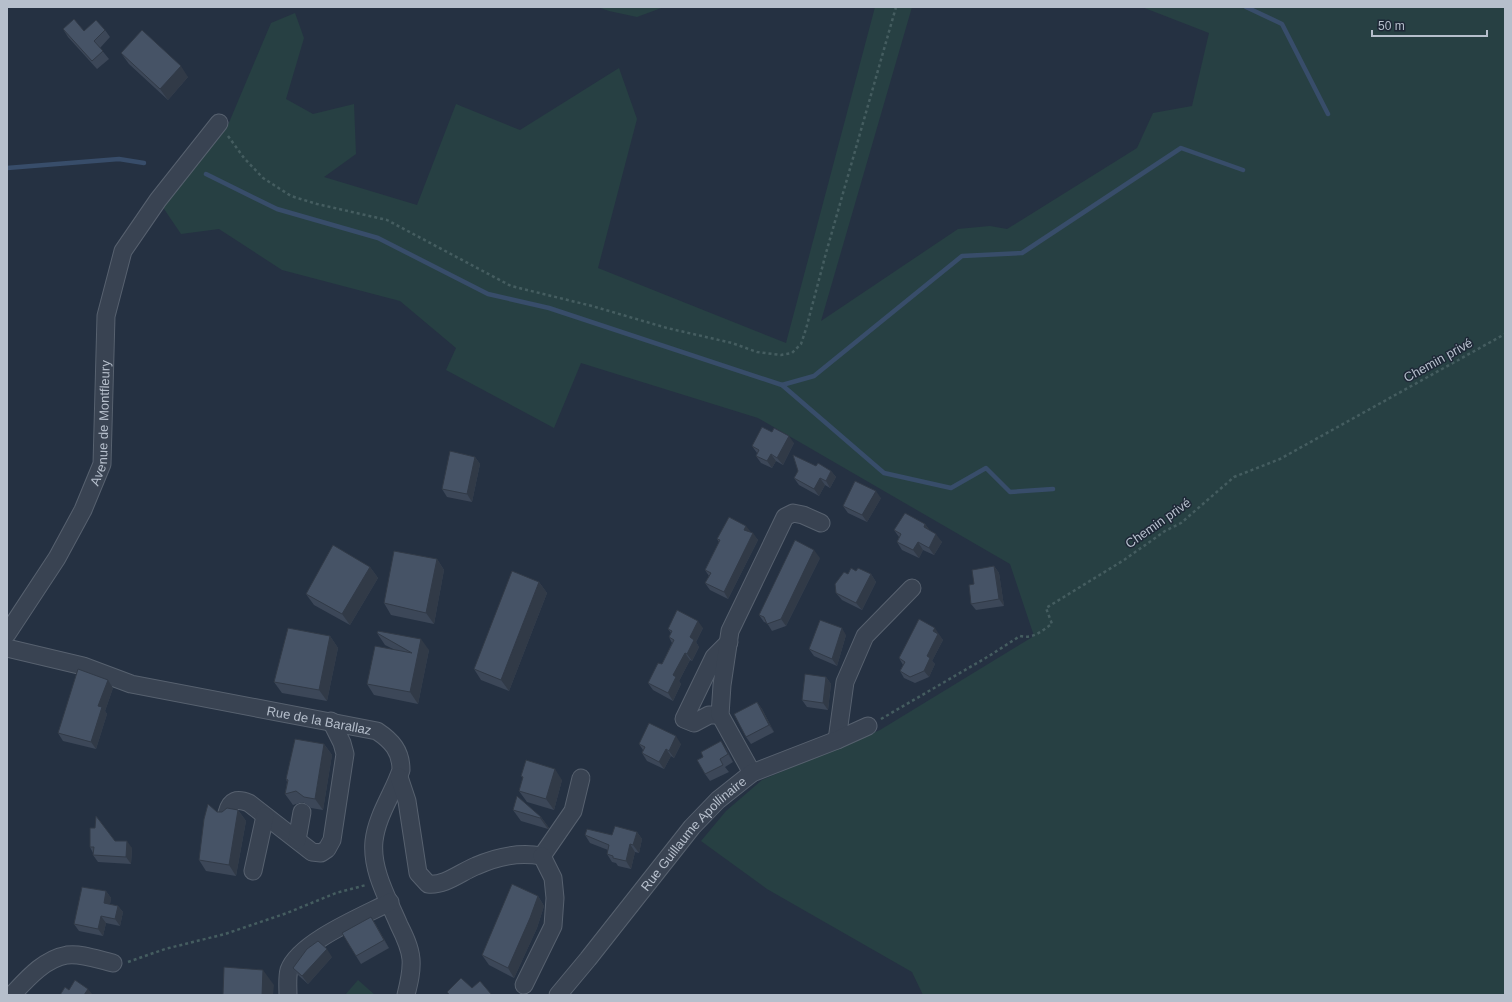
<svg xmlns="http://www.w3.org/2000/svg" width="1512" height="1002" font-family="Helvetica,sans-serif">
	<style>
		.green { fill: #274043 }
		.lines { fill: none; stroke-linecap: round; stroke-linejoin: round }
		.stream { stroke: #384d6a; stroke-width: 4.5 }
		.minor-casing { stroke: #57616f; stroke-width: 19 }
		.path { stroke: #455d60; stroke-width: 2.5; stroke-dasharray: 3 3; stroke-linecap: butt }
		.minor { stroke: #394352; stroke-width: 17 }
		.wall { fill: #3c4758 }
		.shaded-wall { fill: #313a47 }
		.building { fill: #465366; stroke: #313a47 }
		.labels { text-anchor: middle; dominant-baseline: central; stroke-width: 3; stroke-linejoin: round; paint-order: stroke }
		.street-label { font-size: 13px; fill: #b6bfcc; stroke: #1e2837 }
	</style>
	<rect width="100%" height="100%" fill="#253142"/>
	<g class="green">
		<polygon points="598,7 664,7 637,17 609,11"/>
		<polygon points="875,7 912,7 821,321 958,229 990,226 1007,229 1137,148 1153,113 1192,106 1209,33 1142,7 1505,7 1505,995 923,995 912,972 767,889 701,841 726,811 762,780 880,730 1034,636 1010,564 758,418 581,363 554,428 446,370 456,348 400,301 282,270 219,229 181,234 158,200 228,125 271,23 295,13 304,38 286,99 313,114 354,104 356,154 324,177 417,205 456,104 520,130 619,68 637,119 598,268 786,343"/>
		<polygon points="358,980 375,995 345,995"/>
	</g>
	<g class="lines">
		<g class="stream">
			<polyline points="1246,7 1282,24 1328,114"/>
			<polyline points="7,168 119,159 144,163"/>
			<polyline points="206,174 277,209 378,238 488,294 549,308 782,385 814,376 962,256 1022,253 1181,148 1243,170"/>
			<polyline points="782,385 884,473 951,488 986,468 1010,492 1053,489"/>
		</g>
		<defs>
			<g id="minor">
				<path id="s1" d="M 7,634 L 57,558 L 83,510 L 102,464 L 106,316 L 123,251 L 158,200 L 219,123"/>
				<path id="s2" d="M 7,648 L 83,666 L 131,684 L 377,731 C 392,741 401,751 401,770 C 393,794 377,815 374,841 C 371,870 388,899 399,925 C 404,935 410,947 411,959 C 412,971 409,983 406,995"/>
				<polyline points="720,715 709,715 694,723 684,719 714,657 729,642"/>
				<polyline points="837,740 845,682 865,636 912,588"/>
				<polyline points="752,773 720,715 722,685 730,631 785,517 793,513 803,515 821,523"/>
				<path d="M 399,777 L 407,801 L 418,873 L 428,884 C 445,886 461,872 476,866 C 498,856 518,852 542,856"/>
				<path d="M 227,813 C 230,800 237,798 249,803 L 312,852 L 321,853 L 327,849 L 332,840 L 345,754 L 342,743 L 331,721"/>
				<polyline points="297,840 302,812"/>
				<polyline points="542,856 573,811 581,778"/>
				<polyline points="253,871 265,816"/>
				<polyline points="524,985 553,926 555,898 553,878 542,856"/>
				<path d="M 12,995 C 27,979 44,959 67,955 C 82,953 99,960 113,963"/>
				<path d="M 288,995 C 288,988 287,977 289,970 C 299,942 363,916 390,902"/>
				<path id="s3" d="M 558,995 L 588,959 L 692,827 L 718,800 L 752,773 L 837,740 L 868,726"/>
			</g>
		</defs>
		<use href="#minor" class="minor-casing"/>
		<g class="path">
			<polyline points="228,136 244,158 263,178 291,196 317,204 387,220 511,286 592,306 667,328 732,343 757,352 781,355 792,353 801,344 806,329 826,253 896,7"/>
			<path d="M 881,719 L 989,656 L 1020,636 C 1034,639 1041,631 1052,624 L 1046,608 L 1124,560 L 1165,531 L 1181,523 L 1234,477 L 1280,459 L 1505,334"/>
			<polyline points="128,962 165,949 225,934 287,913 336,893 366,885"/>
		</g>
		<use href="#minor" class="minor"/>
	</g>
	<g class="wall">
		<polygon points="63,29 84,31 105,30 110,37 100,48 109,59 97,69 68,37"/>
		<polygon points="121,53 188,77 168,100 129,64"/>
		<polygon points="794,443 783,465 776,461 772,468 761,463 756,456 757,453 752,446"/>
		<polygon points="475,457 480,464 472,502 447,497 442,489"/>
		<polygon points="816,466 831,471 836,477 830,488 825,485 819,496 799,485 794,478"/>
		<polygon points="881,498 867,522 848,513 843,506"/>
		<polygon points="925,524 930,531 942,542 934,555 923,550 919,558 902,550 897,542 899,537 894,530"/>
		<polygon points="751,532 758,540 728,599 710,590 705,583 709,576 705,570 719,542 717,539"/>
		<polygon points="820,558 786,626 772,631 767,623 764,622 759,615"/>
		<polygon points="437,559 444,570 434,624 391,615 384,603"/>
		<polygon points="994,566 999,573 1004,606 976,610 971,604 974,584"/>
		<polygon points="370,567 378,578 350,625 314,605 306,594"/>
		<polygon points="856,571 871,574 876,582 862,610 842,600 836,593 848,574"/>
		<polygon points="539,582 547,593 509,691 481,680 474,669"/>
		<polygon points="703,628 696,642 699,647 692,661 690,660 679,681 681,684 673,701 653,690 648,683 662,664 672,643 669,637 671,633 668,629"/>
		<polygon points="377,633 429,650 418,704 374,695 367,684 393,649 385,645"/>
		<polygon points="939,634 939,635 943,640 932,661 935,664 929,677 915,683 904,678 900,671 903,665 899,658"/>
		<polygon points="846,635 837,666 814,656 809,649"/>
		<polygon points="330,636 338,648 327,701 282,693 274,682"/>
		<polygon points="826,677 831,684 828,710 807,707 802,700"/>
		<polygon points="108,680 113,688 105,711 107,714 96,749 63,741 58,733"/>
		<polygon points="757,702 762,709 774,732 751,744 746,737"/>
		<polygon points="324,744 332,755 323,810 311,808 303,802 293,805 285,794 287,782 286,779"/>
		<polygon points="639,744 681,744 674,758 671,756 664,769 647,761 642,753 643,750"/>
		<polygon points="726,748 733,762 725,767 729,772 710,781 705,774 703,757"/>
		<polygon points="521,776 562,780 554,810 527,802 519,791 523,778"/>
		<polygon points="238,810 246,821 236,876 206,871 199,860 217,812"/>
		<polygon points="513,810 541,817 549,828 548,829 521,821"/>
		<polygon points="637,832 642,839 639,853 635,852 631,869 618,866 616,863 612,862 607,854 608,850 590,843 585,835 612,835"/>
		<polygon points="115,841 132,848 131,864 98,862 93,855 93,853 90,847"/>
		<polygon points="106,891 111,898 110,904 118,906 123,912 120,926 106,923 103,936 79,931 74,924"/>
		<polygon points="538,896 544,906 537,928 514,978 489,965 482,955"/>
		<polygon points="371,917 376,925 389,948 361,964 356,956"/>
		<polygon points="332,957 308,984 298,975 293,968"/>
	</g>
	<g class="shaded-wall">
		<polygon points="181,66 188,77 168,100 160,89"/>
		<polygon points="789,436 794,443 783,465 777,458"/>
		<polygon points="771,454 776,461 772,468 767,461"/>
		<polygon points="475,457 480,464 472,502 467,494"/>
		<polygon points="831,471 836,477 830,488 826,481"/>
		<polygon points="820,478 825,485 819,496 814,489"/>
		<polygon points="876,491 881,498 867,522 862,515"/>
		<polygon points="925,524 931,532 924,527"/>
		<polygon points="746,526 751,532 744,530"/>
		<polygon points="753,533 758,540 728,599 724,592"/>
		<polygon points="936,534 942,542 934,555 929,548"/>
		<polygon points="918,542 923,550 919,558 913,550"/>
		<polygon points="814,550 820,558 786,626 781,619"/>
		<polygon points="437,559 444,570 434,624 426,613"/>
		<polygon points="994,566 999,573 1004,606 999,599"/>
		<polygon points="370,567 378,578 350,625 342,614"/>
		<polygon points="871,574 876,582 862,610 856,603"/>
		<polygon points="539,582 547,593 509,691 501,680"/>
		<polygon points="698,621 703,628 696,642 699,647 692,661 687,654 690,637"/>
		<polygon points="842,628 846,635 837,666 832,659"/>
		<polygon points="935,628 943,640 932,661 935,664 929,677 924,671 927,656 933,631"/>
		<polygon points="330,636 338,648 327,701 319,690"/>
		<polygon points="421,639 429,650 418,704 410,692"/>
		<polygon points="685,653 690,660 679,681 681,684 673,701 668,693 673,675"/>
		<polygon points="826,677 831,684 828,710 823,703"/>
		<polygon points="108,680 113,688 105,711 107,714 96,749 91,742 98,706"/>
		<polygon points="757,702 762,709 774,732 769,725"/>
		<polygon points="676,736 681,744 674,758 669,751"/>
		<polygon points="721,741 726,748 733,762 728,754"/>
		<polygon points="324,744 332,755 323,810 315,799"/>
		<polygon points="666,749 671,756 664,769 659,762"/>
		<polygon points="555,769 562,780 554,810 546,799"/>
		<polygon points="238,810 246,821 236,876 229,865"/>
		<polygon points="541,817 549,828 548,829 540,818"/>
		<polygon points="637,832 642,839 639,853 633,845"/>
		<polygon points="127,841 132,848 131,864 126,857"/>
		<polygon points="630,844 635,852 631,869 626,861"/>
		<polygon points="106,891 111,898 109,910 104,903"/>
		<polygon points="538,896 544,906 537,928 514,978 508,968"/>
		<polygon points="118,906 123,912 120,926 115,919"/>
		<polygon points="101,916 106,923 103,936 98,929"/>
		<polygon points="371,917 376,925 389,948 384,940"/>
		<polygon points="327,949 332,957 308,984 302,976"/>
		<polygon points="263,970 274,985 273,995 262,995"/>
		<polygon points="88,989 93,995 84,995"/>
	</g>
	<g class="building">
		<polygon points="74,19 84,31 96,20 105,30 94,41 103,51 92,61 63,29"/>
		<polygon points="142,30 181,66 160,89 121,53"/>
		<polygon points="762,427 772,432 774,428 789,436 777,458 771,454 767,461 756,456 759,450 752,446"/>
		<polygon points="450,451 475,457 467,494 442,489"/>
		<polygon points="793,455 816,466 818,463 831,471 826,481 820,478 814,489 794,478 798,471"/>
		<polygon points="855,481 876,491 862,515 843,506"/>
		<polygon points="905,513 925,524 924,527 936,534 929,548 918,542 913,550 897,542 901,534 894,530"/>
		<polygon points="729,517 746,526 744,530 753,533 724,592 705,583 711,573 705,570 720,540 717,539"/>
		<polygon points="795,540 814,550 781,619 767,624 764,617 759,615"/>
		<polygon points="333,545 370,567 342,614 306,594"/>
		<polygon points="394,551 437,559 426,613 384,603"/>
		<polygon points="994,566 999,599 971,604 969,585 974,584 972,570"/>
		<polygon points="851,568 856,571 858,568 871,574 856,603 836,593 835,584 844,572 848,574"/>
		<polygon points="512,571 539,582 501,680 474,669"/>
		<polygon points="677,610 698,621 690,637 694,640 687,654 685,653 673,675 676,677 668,693 648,683 658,663 662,664 674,640 669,637 672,631 668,629"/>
		<polygon points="919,619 935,628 933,631 938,634 927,656 930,658 924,671 910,677 900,671 905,662 899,658"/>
		<polygon points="820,620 842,628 832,659 809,649"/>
		<polygon points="288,628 330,636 319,690 274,682"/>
		<polygon points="378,631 421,639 410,692 367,684 375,646 412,653 377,633"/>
		<polygon points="78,669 108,680 98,706 102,707 91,742 58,733"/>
		<polygon points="805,674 826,677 823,703 802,700"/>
		<polygon points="757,702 769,725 746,737 734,714"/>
		<polygon points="649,723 676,736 669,751 666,749 659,762 642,753 645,747 639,744"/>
		<polygon points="295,739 324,744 315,799 304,797 296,791 285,794 288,780 286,779"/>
		<polygon points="721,741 728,754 720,759 723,765 705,774 697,760 703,757 701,752"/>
		<polygon points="526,760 555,769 546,799 519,791 523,777 521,776"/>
		<polygon points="517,796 541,817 540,818 513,810"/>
		<polygon points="208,804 217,812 222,812 227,808 238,810 229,865 199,860 204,819"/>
		<polygon points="96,816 115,841 127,841 126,857 93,855 94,847 90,847 90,828 95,828"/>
		<polygon points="615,826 637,832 633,845 630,844 626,861 613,858 613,856 607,854 609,845 585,835 587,829 612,835"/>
		<polygon points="512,884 538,896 530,918 508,968 482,955"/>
		<polygon points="82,887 106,891 104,903 118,906 115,919 101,916 98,929 74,924"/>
		<polygon points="371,917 384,940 356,956 342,933"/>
		<polygon points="318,941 327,949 302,976 293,968 307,949"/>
		<polygon points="224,967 263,970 262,995 223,995"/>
		<polygon points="461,978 472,988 480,981 491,994 490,995 450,995 447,992"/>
		<polygon points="75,980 88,989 84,995 60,995 65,987 69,990"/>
	</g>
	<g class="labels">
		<g class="street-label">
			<text transform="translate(1438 360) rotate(-29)">Chemin privé</text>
			<text stroke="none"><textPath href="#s1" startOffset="236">Avenue de Montfleury</textPath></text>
			<text transform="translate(1158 523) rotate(-35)">Chemin privé</text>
			<text stroke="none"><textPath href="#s2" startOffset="321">Rue de la Barallaz</textPath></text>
			<text stroke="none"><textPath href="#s3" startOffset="211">Rue Guillaume Apollinaire</textPath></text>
		</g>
	</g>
	<rect width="1512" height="1002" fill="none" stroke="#b6bfcc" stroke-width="16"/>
	<path d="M1372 30v6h115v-6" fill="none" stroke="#b6bfcc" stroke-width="2"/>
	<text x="1378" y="30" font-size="12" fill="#b6bfcc" stroke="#1e2837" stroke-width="3" paint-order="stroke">50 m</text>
</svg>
